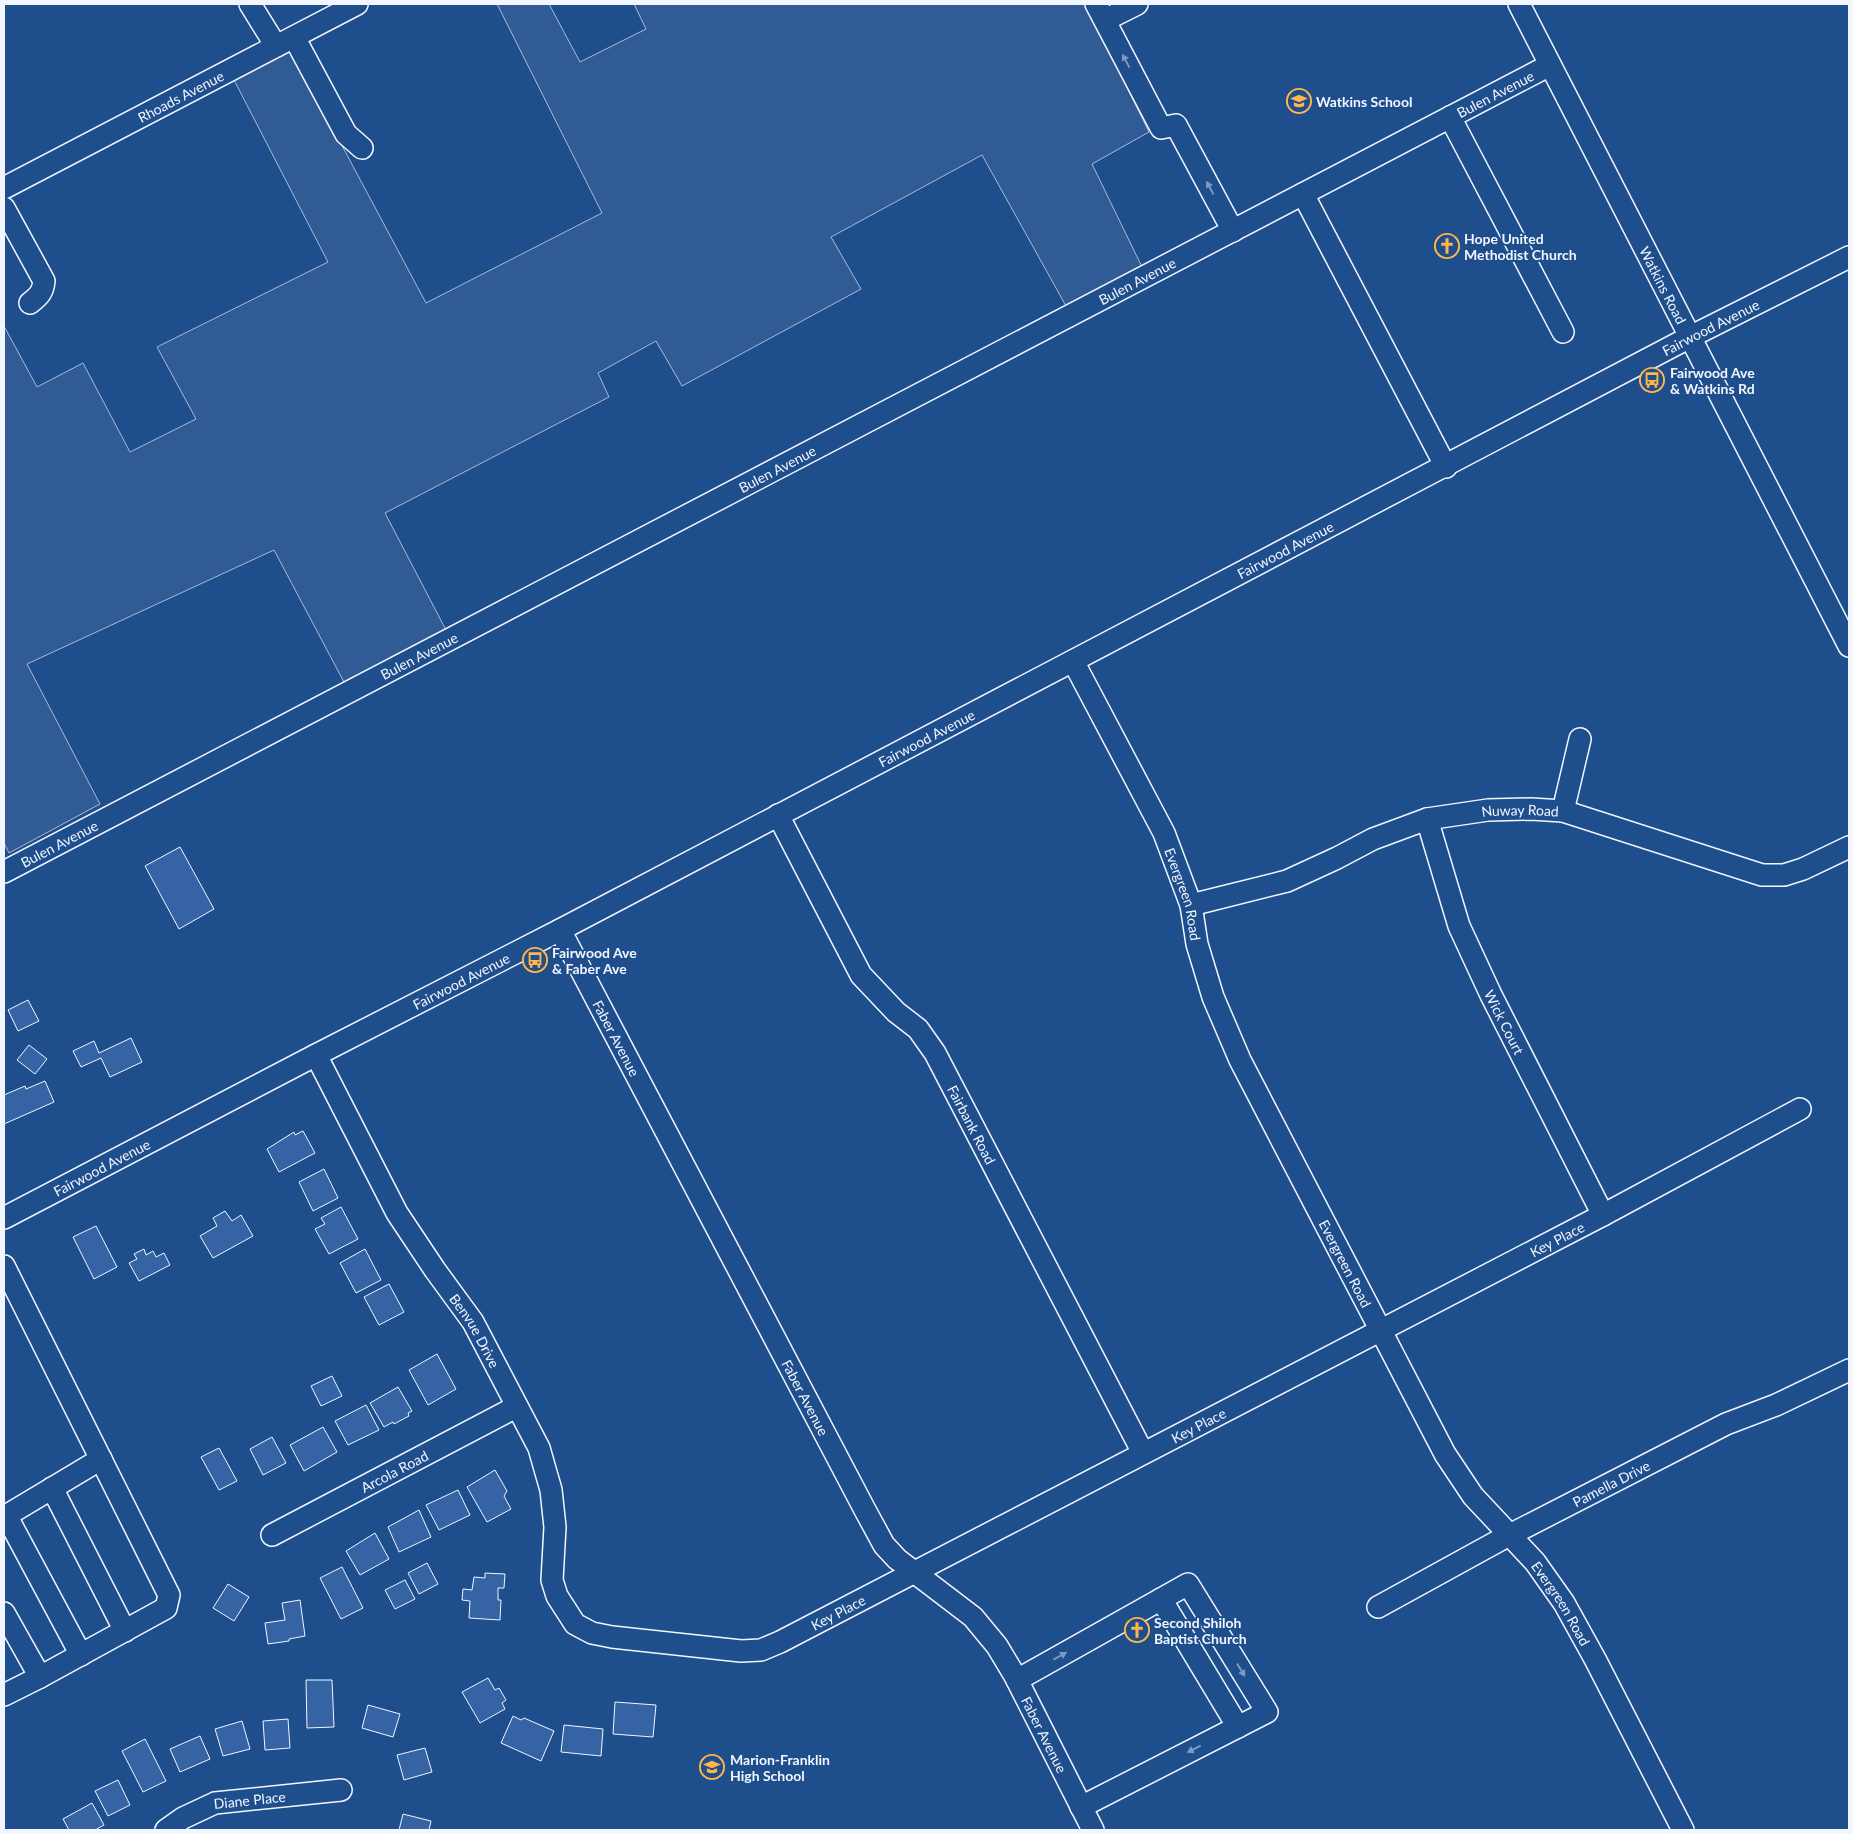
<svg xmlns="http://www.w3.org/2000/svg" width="1853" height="1834" font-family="Lato,sans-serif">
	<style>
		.built { fill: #305b95; stroke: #a8bbd7 }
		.building { fill: #3563a3; stroke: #f2f6ff }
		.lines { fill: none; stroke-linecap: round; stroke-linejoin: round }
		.minor-casing { stroke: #f2f6ff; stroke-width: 24 }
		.minor { stroke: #1f4e8c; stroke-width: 21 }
		.oneway { fill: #7e9ac0 }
		.labels { text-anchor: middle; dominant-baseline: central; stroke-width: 4; stroke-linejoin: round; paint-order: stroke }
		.street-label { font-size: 14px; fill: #f2f6ff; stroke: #1f4e8c }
		.poi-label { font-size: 14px; font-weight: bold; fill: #f2f6ff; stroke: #1f4e8c; text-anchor: start }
	</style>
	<rect width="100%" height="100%" fill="#1f4e8c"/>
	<polygon class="built" points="497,4 549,4 580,62 646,29 634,4 1086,4 1149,132 1092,164 1142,267 1066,306 982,155 831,237 861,289 682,386 656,341 598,373 609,397 385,513 447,632 345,684 274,550 27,664 100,804 9,853 4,843 4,326 37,387 83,363 130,452 196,419 157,347 328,262 234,80 291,50 426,303 602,213"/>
	<g class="building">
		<polygon points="180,847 214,909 179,929 145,866"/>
		<polygon points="28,1000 39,1021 18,1031 8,1010"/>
		<polygon points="131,1038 142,1062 110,1077 101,1058 81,1067 73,1051 94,1041 99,1053"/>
		<polygon points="29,1045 47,1059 35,1074 17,1060"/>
		<polygon points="45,1081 54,1102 4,1124 4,1095 25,1086 26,1089"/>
		<polygon points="303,1131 315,1153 279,1172 267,1149 294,1132 295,1135"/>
		<polygon points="324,1169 338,1198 313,1211 299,1182"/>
		<polygon points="341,1207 358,1239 329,1254 315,1229 325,1224 321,1218"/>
		<polygon points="225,1211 232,1221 241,1215 253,1236 213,1258 200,1236 217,1226 213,1218"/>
		<polygon points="96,1226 117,1267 94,1279 73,1237"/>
		<polygon points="144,1249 146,1255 153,1251 156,1257 164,1253 170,1265 139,1281 129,1263 137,1259 134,1254"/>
		<polygon points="365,1249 381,1280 356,1293 340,1263"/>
		<polygon points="389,1284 404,1312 379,1325 364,1297"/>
		<polygon points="437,1354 456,1389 428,1405 409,1370"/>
		<polygon points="332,1376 342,1396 321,1406 311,1386"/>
		<polygon points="398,1387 412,1411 408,1413 409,1416 394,1424 393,1422 384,1427 370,1403"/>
		<polygon points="366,1405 379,1430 348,1445 335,1421"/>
		<polygon points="323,1427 337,1452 304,1471 290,1445"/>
		<polygon points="272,1437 286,1463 263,1475 250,1449"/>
		<polygon points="219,1448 237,1481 219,1490 201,1457"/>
		<polygon points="495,1470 507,1491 504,1496 511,1509 487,1522 467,1487"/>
		<polygon points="458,1490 470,1515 439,1530 426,1505"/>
		<polygon points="419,1510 431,1537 399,1552 388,1527"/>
		<polygon points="375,1533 389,1559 360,1575 346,1551"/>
		<polygon points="427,1563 438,1584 419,1594 408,1573"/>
		<polygon points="342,1567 363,1608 341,1619 320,1578"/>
		<polygon points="485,1573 505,1574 504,1588 498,1588 498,1600 501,1600 500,1620 469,1618 470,1601 462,1600 463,1589 472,1590 474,1577 485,1578"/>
		<polygon points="405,1580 415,1599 395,1609 385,1590"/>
		<polygon points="228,1584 249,1597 234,1621 213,1608"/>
		<polygon points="300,1600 305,1636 289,1639 289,1641 268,1644 265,1623 285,1620 282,1603"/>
		<polygon points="488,1678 495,1690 499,1688 506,1700 502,1703 505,1709 480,1723 462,1692"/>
		<polygon points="306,1680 332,1680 334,1727 307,1728"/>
		<polygon points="615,1702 656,1705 653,1737 613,1734"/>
		<polygon points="368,1705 400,1714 393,1737 362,1728"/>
		<polygon points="513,1716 521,1720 524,1718 554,1731 541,1761 501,1743"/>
		<polygon points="288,1719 290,1748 265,1750 263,1721"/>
		<polygon points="242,1721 250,1749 223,1756 215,1729"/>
		<polygon points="564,1725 603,1729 601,1756 561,1752"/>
		<polygon points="200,1736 210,1759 180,1772 170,1749"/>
		<polygon points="145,1739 166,1781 143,1792 122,1751"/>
		<polygon points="425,1748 432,1772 404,1780 397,1755"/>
		<polygon points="118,1780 130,1805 108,1816 95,1791"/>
		<polygon points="92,1803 104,1825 95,1830 69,1830 63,1819"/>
		<polygon points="403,1814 431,1821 429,1830 399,1830"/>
	</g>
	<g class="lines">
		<defs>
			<g id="minor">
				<polyline points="250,4 276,46"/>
				<polyline points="1096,4 1161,128 1176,125 1233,231"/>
				<path id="s1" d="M 1519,4 L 1849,646"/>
				<polyline points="1105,20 1137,4"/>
				<polyline points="294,37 346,134 362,148"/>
				<polyline points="1450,117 1563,332"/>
				<path id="s2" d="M 4,188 L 357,4"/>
				<polyline points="1303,194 1446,467"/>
				<path d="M 4,208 L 44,281 C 43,292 39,296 30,303"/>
				<path id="s3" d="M 1073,661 L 1164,833 L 1191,905 L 1197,944 L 1213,997 L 1240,1060 L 1445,1454 L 1473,1496 L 1535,1562 L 1564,1603 L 1595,1659 L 1683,1830"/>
				<polyline points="1563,811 1580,739"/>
				<path id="s4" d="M 778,815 L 861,975 L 896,1012 L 918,1029 L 935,1053 L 1143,1453"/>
				<path id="s5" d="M 1427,819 L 1459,926 L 1491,995 L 1603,1215"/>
				<path id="s6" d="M 4,872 L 1550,65"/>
				<path id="s7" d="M 1191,905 L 1287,881 L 1337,858 L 1373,839 L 1427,819 L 1488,810 L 1531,809 L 1563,811 L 1762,875 L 1784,875 L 1803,869 L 1849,847"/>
				<path id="s8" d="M 560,930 L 865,1510 L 884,1545 L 897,1559 L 973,1617 L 997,1646 L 1015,1676 L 1093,1830"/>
				<path id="s9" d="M 316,1055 L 397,1213 L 435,1270 L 473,1322 L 539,1448 L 551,1490 L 555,1527 L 552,1580 L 557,1596 L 575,1624 L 592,1633 L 612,1637 L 741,1651 L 761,1650 L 780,1642 L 1603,1215 L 1800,1109"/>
				<path id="s10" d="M 4,1218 L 316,1055 L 560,930 L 1690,337 L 1849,257"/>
				<polyline points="4,1266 169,1595 166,1608 40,1677 4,1613"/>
				<polyline points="52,1488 125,1631"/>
				<polyline points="6,1515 81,1655"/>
				<polyline points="4,1517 101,1459"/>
				<path id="s11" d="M 272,1535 L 516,1407"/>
				<polyline points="1161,1599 1238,1727"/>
				<path id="s12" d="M 1378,1607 L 1500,1540 L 1726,1424 L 1776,1405 L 1849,1370"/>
				<polyline points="1017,1680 1188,1584 1267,1712 1081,1807"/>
				<polyline points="4,1695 40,1677"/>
				<path id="s13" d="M 166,1830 L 183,1818 L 215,1803 L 341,1790"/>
			</g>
		</defs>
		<use href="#minor" class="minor-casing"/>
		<use href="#minor" class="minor"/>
	</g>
	<defs><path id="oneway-solid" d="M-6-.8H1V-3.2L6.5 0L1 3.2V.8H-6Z" transform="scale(1.25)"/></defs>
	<g class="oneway">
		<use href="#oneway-solid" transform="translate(1126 61) rotate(-118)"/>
		<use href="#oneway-solid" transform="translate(1210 188) rotate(-118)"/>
		<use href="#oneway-solid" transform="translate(1060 1656) rotate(-29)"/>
		<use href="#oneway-solid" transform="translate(1241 1670) rotate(58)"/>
		<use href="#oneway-solid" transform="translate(1194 1749) rotate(153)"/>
	</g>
	<defs>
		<symbol id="school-ring" viewBox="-11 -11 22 22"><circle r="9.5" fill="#1f4e8c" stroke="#ffb74d" stroke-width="1.5"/><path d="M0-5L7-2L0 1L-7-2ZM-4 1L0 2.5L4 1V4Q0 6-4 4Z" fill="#ffb74d"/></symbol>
		<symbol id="church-ring" viewBox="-11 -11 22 22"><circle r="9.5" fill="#1f4e8c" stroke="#ffb74d" stroke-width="1.5"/><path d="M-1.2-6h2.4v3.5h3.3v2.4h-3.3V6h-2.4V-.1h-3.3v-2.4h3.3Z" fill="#ffb74d"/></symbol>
		<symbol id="bus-ring" viewBox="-11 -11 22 22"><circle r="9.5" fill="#1f4e8c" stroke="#ffb74d" stroke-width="1.5"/><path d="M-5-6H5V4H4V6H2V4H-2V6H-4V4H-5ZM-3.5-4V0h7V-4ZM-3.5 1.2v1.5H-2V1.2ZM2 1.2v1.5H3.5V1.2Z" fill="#ffb74d"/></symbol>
	</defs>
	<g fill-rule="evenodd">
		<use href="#school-ring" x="1285" y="87" width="28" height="28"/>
		<use href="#church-ring" x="1433" y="232" width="28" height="28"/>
		<use href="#bus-ring" x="1638" y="366" width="28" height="28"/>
		<use href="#bus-ring" x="521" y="946" width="28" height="28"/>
		<use href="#church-ring" x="1123" y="1616" width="28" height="28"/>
		<use href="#school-ring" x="698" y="1753" width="28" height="28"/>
	</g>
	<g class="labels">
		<g class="street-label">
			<text stroke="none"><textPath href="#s6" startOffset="1682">Bulen Avenue</textPath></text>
			<text stroke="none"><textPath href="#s2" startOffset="199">Rhoads Avenue</textPath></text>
			<text stroke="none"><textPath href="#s6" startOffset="1278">Bulen Avenue</textPath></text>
			<text stroke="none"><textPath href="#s1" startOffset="316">Watkins Road</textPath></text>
			<text stroke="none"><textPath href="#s10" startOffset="1925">Fairwood Avenue</textPath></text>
			<text stroke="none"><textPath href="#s6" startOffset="872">Bulen Avenue</textPath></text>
			<text stroke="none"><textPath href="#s10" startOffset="1445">Fairwood Avenue</textPath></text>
			<text stroke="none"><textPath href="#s6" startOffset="468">Bulen Avenue</textPath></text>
			<text stroke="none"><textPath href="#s10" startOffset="1040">Fairwood Avenue</textPath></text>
			<text stroke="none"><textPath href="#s7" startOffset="346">Nuway Road</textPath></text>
			<text stroke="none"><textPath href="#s6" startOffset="62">Bulen Avenue</textPath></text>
			<text stroke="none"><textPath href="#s3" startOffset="259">Evergreen Road</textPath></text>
			<text stroke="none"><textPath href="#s10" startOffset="515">Fairwood Avenue</textPath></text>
			<text stroke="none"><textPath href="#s5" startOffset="218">Wick Court</textPath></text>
			<text stroke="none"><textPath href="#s8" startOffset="122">Faber Avenue</textPath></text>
			<text stroke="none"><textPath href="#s4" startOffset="369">Fairbank Road</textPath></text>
			<text stroke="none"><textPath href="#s10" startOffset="110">Fairwood Avenue</textPath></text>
			<text stroke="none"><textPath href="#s9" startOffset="1722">Key Place</textPath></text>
			<text stroke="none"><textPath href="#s3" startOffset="664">Evergreen Road</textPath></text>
			<text stroke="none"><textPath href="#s9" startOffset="319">Benvue Drive</textPath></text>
			<text stroke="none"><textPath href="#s8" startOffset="528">Faber Avenue</textPath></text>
			<text stroke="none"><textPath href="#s9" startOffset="1318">Key Place</textPath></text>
			<text stroke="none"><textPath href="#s11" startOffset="138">Arcola Road</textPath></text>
			<text stroke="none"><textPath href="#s12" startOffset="264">Pamella Drive</textPath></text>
			<text stroke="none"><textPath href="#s3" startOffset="1069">Evergreen Road</textPath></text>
			<text stroke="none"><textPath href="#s9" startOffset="912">Key Place</textPath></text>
			<text stroke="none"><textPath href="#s8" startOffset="948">Faber Avenue</textPath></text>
			<text stroke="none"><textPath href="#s13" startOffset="91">Diane Place</textPath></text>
		</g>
		<g class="poi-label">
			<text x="1316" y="101">Watkins School</text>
			<text x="1464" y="238">Hope United<tspan x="1464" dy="16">Methodist Church</tspan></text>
			<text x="1670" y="372">Fairwood Ave<tspan x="1670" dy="16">&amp; Watkins Rd</tspan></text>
			<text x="552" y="952">Fairwood Ave<tspan x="552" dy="16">&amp; Faber Ave</tspan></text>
			<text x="1154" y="1622">Second Shiloh<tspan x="1154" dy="16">Baptist Church</tspan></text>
			<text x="730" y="1759">Marion-Franklin<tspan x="730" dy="16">High School</tspan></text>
		</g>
	</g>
	<rect width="1853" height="1834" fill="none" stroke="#f2f6ff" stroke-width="10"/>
</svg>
